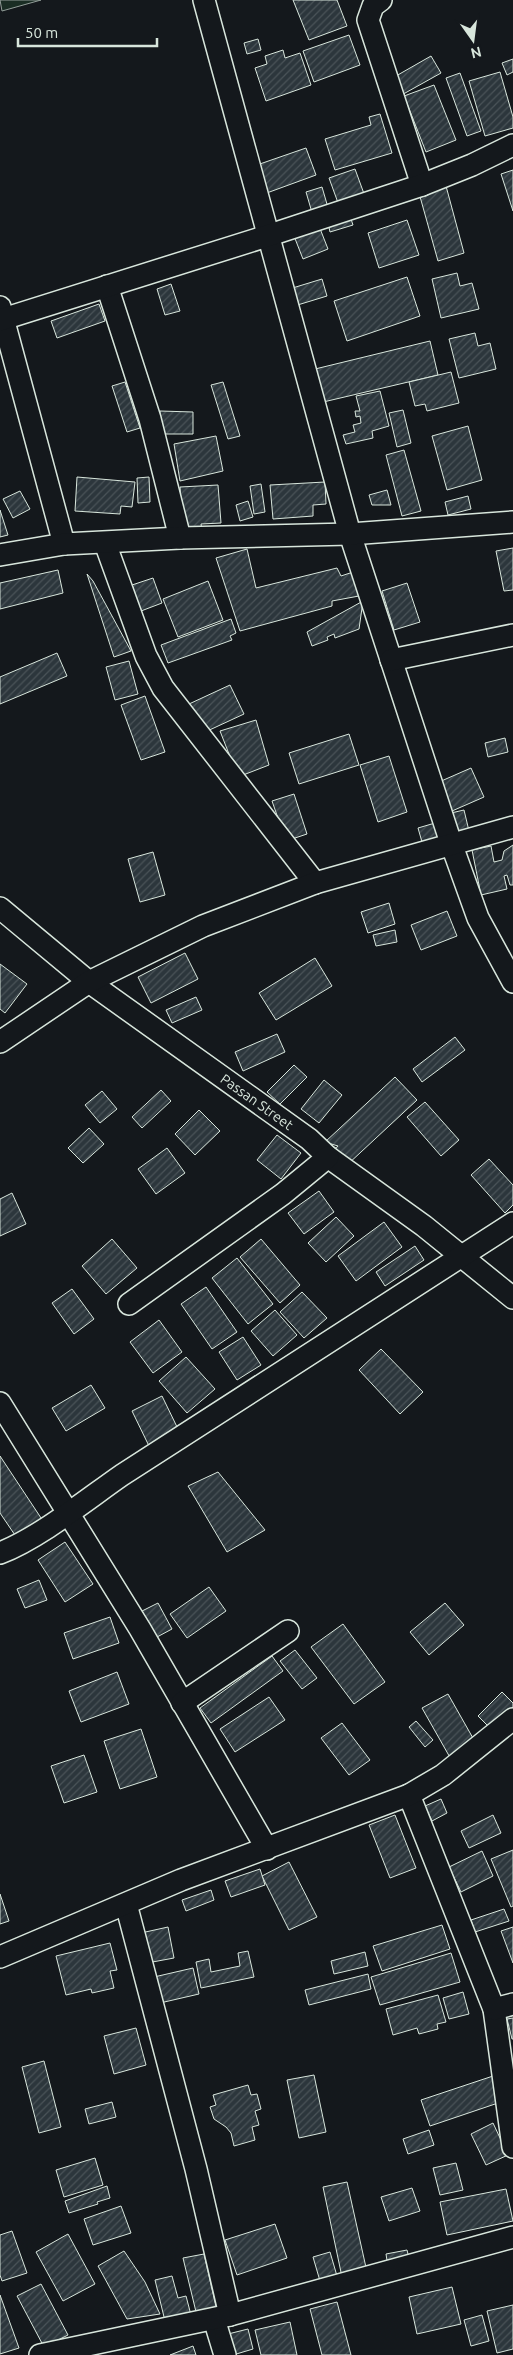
<svg xmlns="http://www.w3.org/2000/svg" width="513" height="2355" font-family="Ubuntu,sans-serif">
	<style>
		.garden { fill: #1a2d24; stroke: #939e99 }
		.building { fill: url(#building-hatch); stroke: #d8e6dc }
		.lines { fill: none; stroke-linecap: round; stroke-linejoin: round }
		.minor-casing { stroke: #d8e6dc; stroke-width: 24 }
		.minor { stroke: #14181c; stroke-width: 21 }
		.labels { text-anchor: middle; dominant-baseline: central; stroke-width: 4; stroke-linejoin: round; paint-order: stroke }
		.street-label { font-size: 14px; fill: #d8e6dc; stroke: #14181c }
	</style>
	<defs>
		<pattern id="building-hatch" width="6" height="6" patternUnits="userSpaceOnUse" patternTransform="scale(1.25)"><rect width="6" height="6" fill="#2c363c"/><path d="M-1 1l2-2M0 6l6-6M5 7l2-2" fill="none" stroke="#4a5358"/></pattern>
	</defs>
	<rect width="100%" height="100%" fill="#14181c"/>
	<polygon class="garden" points="0,0 41,0 2,11"/>
	<g class="building">
		<polygon points="293,0 337,0 347,26 309,40"/>
		<polygon points="349,35 360,65 314,82 303,51"/>
		<polygon points="258,39 261,50 247,54 244,43"/>
		<polygon points="283,50 285,58 300,53 311,85 266,101 255,68 267,64 265,56"/>
		<polygon points="431,56 441,73 398,97 389,80"/>
		<polygon points="513,59 513,72 507,75 502,63"/>
		<polygon points="500,72 513,117 513,128 485,136 469,81"/>
		<polygon points="460,73 481,131 467,136 446,78"/>
		<polygon points="434,85 456,140 426,152 404,96"/>
		<polygon points="380,114 392,153 335,170 325,139 371,125 369,117"/>
		<polygon points="306,148 316,175 264,194 254,166"/>
		<polygon points="355,169 367,202 341,211 329,178"/>
		<polygon points="513,170 513,211 501,174"/>
		<polygon points="446,186 464,253 438,261 419,193"/>
		<polygon points="322,187 329,211 313,216 306,192"/>
		<polygon points="350,216 353,225 330,232 328,223"/>
		<polygon points="407,220 419,255 379,268 368,233"/>
		<polygon points="319,226 328,249 303,259 294,236"/>
		<polygon points="457,273 460,286 472,283 479,309 441,318 432,279"/>
		<polygon points="407,277 420,316 347,341 334,301"/>
		<polygon points="322,279 327,296 291,307 286,290"/>
		<polygon points="171,284 180,311 165,315 157,289"/>
		<polygon points="99,304 105,321 57,338 51,321"/>
		<polygon points="475,333 478,346 490,343 496,369 459,378 449,339"/>
		<polygon points="430,341 438,375 319,403 311,370"/>
		<polygon points="451,372 459,403 427,411 425,404 415,406 409,382"/>
		<polygon points="125,382 140,428 127,432 112,386"/>
		<polygon points="223,382 240,436 228,439 211,385"/>
		<polygon points="380,391 389,426 372,431 373,438 346,444 343,435 355,432 353,425 361,423 360,416 356,417 355,411 360,411 356,396"/>
		<polygon points="403,410 411,443 397,447 389,413"/>
		<polygon points="160,411 193,412 193,434 159,434"/>
		<polygon points="468,426 482,480 447,490 432,436"/>
		<polygon points="216,436 223,471 180,481 174,444"/>
		<polygon points="404,450 421,511 402,516 386,455"/>
		<polygon points="77,477 135,482 132,507 121,506 120,514 75,511"/>
		<polygon points="149,477 150,502 138,503 137,478"/>
		<polygon points="325,482 326,504 313,505 313,516 273,519 270,485"/>
		<polygon points="261,484 265,512 254,514 250,486"/>
		<polygon points="218,485 221,523 201,524 202,530 183,531 180,487"/>
		<polygon points="387,490 391,505 372,505 369,495"/>
		<polygon points="20,491 30,509 13,518 3,499"/>
		<polygon points="468,496 471,509 448,515 445,502"/>
		<polygon points="248,501 253,517 240,521 236,505"/>
		<polygon points="0,510 8,535 0,537"/>
		<polygon points="513,548 513,590 504,591 496,551"/>
		<polygon points="247,549 256,588 337,568 341,576 353,572 359,596 332,601 332,606 240,631 216,558"/>
		<polygon points="58,570 63,593 0,609 0,583"/>
		<polygon points="87,574 93,581 131,651 114,657"/>
		<polygon points="153,578 162,603 141,611 132,585"/>
		<polygon points="208,581 223,620 178,637 163,599"/>
		<polygon points="407,583 420,622 394,630 382,591"/>
		<polygon points="363,601 359,629 335,638 334,634 327,637 328,640 312,646 307,632"/>
		<polygon points="231,619 236,633 230,636 232,640 168,663 161,645"/>
		<polygon points="57,653 67,676 0,704 0,677"/>
		<polygon points="129,661 138,694 115,700 106,667"/>
		<polygon points="230,685 244,714 203,733 189,704"/>
		<polygon points="145,696 165,752 141,760 121,705"/>
		<polygon points="256,720 269,765 238,777 220,731"/>
		<polygon points="349,734 359,765 299,784 289,753"/>
		<polygon points="505,738 508,752 488,757 485,743"/>
		<polygon points="389,756 407,812 378,822 360,765"/>
		<polygon points="471,768 484,797 452,811 439,782"/>
		<polygon points="294,794 307,834 286,841 272,801"/>
		<polygon points="464,810 469,831 456,833 451,813"/>
		<polygon points="435,823 439,837 422,842 418,828"/>
		<polygon points="513,845 513,885 510,885 507,875 504,876 507,889 481,895 472,850 491,846 494,862 502,860 504,851"/>
		<polygon points="153,852 165,895 140,902 128,859"/>
		<polygon points="389,903 395,924 368,933 361,912"/>
		<polygon points="447,911 457,936 421,950 411,925"/>
		<polygon points="395,930 397,942 376,946 373,935"/>
		<polygon points="185,953 198,979 151,1003 138,977"/>
		<polygon points="315,958 332,986 276,1020 259,993"/>
		<polygon points="0,964 27,984 5,1013 0,1009"/>
		<polygon points="196,997 202,1010 172,1023 166,1010"/>
		<polygon points="277,1034 285,1052 243,1071 235,1052"/>
		<polygon points="455,1037 465,1050 422,1082 413,1069"/>
		<polygon points="294,1065 307,1077 280,1104 267,1092"/>
		<polygon points="395,1077 417,1100 347,1165 331,1152 338,1146 325,1142"/>
		<polygon points="324,1080 342,1095 319,1123 301,1109"/>
		<polygon points="161,1090 171,1101 142,1128 132,1117"/>
		<polygon points="102,1091 117,1109 100,1123 85,1105"/>
		<polygon points="425,1102 459,1140 441,1156 407,1117"/>
		<polygon points="199,1110 220,1131 195,1155 175,1134"/>
		<polygon points="89,1128 104,1144 83,1163 68,1148"/>
		<polygon points="277,1135 301,1153 281,1179 257,1160"/>
		<polygon points="167,1148 185,1173 156,1194 138,1169"/>
		<polygon points="489,1159 513,1185 513,1205 505,1213 471,1175"/>
		<polygon points="319,1191 334,1212 304,1234 288,1213"/>
		<polygon points="12,1193 26,1224 0,1236 0,1199"/>
		<polygon points="336,1217 354,1236 326,1262 308,1243"/>
		<polygon points="384,1222 402,1247 356,1281 338,1256"/>
		<polygon points="112,1239 137,1268 106,1294 82,1266"/>
		<polygon points="261,1239 300,1285 280,1303 240,1257"/>
		<polygon points="415,1246 424,1260 385,1286 376,1272"/>
		<polygon points="237,1258 273,1304 248,1324 212,1278"/>
		<polygon points="206,1287 237,1332 212,1349 181,1304"/>
		<polygon points="72,1289 94,1319 74,1334 52,1303"/>
		<polygon points="302,1292 327,1318 304,1338 280,1312"/>
		<polygon points="275,1310 297,1335 273,1356 251,1331"/>
		<polygon points="159,1320 182,1352 153,1373 130,1342"/>
		<polygon points="243,1337 261,1365 237,1380 219,1352"/>
		<polygon points="381,1349 423,1392 400,1414 359,1370"/>
		<polygon points="186,1357 215,1389 187,1413 159,1381"/>
		<polygon points="91,1385 105,1408 66,1431 52,1408"/>
		<polygon points="162,1396 179,1431 149,1446 132,1411"/>
		<polygon points="0,1456 45,1524 19,1541 0,1513"/>
		<polygon points="218,1472 265,1530 227,1552 188,1486"/>
		<polygon points="65,1542 93,1584 65,1602 38,1560"/>
		<polygon points="39,1580 47,1600 25,1608 17,1589"/>
		<polygon points="209,1587 226,1611 187,1638 170,1614"/>
		<polygon points="158,1603 172,1629 157,1637 142,1611"/>
		<polygon points="445,1603 464,1625 429,1655 410,1632"/>
		<polygon points="110,1617 119,1643 73,1659 64,1633"/>
		<polygon points="343,1624 385,1682 354,1704 311,1647"/>
		<polygon points="295,1650 317,1678 302,1689 280,1661"/>
		<polygon points="272,1656 283,1671 211,1723 200,1708"/>
		<polygon points="117,1672 129,1704 81,1722 69,1691"/>
		<polygon points="502,1692 513,1703 513,1711 493,1731 478,1716"/>
		<polygon points="448,1694 478,1747 452,1761 422,1708"/>
		<polygon points="269,1697 285,1720 235,1752 220,1729"/>
		<polygon points="416,1721 433,1740 425,1747 409,1727"/>
		<polygon points="342,1723 370,1760 349,1775 321,1738"/>
		<polygon points="141,1729 157,1777 120,1789 104,1741"/>
		<polygon points="84,1755 97,1792 64,1803 51,1766"/>
		<polygon points="441,1799 447,1813 432,1821 425,1806"/>
		<polygon points="395,1815 416,1868 390,1878 369,1825"/>
		<polygon points="493,1815 501,1833 469,1848 461,1831"/>
		<polygon points="513,1850 513,1906 511,1907 491,1859"/>
		<polygon points="482,1851 493,1876 461,1892 449,1867"/>
		<polygon points="289,1862 317,1917 289,1930 262,1876"/>
		<polygon points="260,1869 265,1885 231,1897 225,1881"/>
		<polygon points="211,1890 214,1900 186,1911 182,1900"/>
		<polygon points="0,1894 9,1921 0,1924"/>
		<polygon points="504,1909 509,1921 475,1932 471,1920"/>
		<polygon points="442,1925 450,1949 382,1971 373,1946"/>
		<polygon points="168,1927 174,1958 147,1963 141,1933"/>
		<polygon points="513,1927 513,1963 501,1931"/>
		<polygon points="110,1943 117,1970 110,1971 114,1988 92,1993 91,1989 66,1995 56,1956"/>
		<polygon points="248,1951 254,1977 201,1988 196,1962 209,1959 211,1972 240,1966 238,1953"/>
		<polygon points="365,1952 368,1966 334,1974 331,1961"/>
		<polygon points="451,1953 460,1982 380,2005 371,1977"/>
		<polygon points="193,1968 199,1994 160,2003 154,1977"/>
		<polygon points="368,1974 371,1989 309,2005 305,1990"/>
		<polygon points="463,1992 469,2014 449,2019 443,1998"/>
		<polygon points="438,1995 446,2022 437,2024 438,2029 419,2034 417,2028 393,2035 386,2009"/>
		<polygon points="513,2018 513,2039 512,2039 507,2019"/>
		<polygon points="136,2028 146,2065 114,2074 104,2036"/>
		<polygon points="44,2061 61,2127 39,2133 22,2067"/>
		<polygon points="314,2075 326,2132 299,2138 287,2080"/>
		<polygon points="493,2076 501,2102 430,2126 421,2100"/>
		<polygon points="248,2085 251,2095 257,2094 261,2109 255,2111 259,2125 252,2127 255,2140 234,2146 231,2133 226,2127 214,2119 210,2107 216,2105 213,2095"/>
		<polygon points="112,2102 116,2117 89,2124 85,2109"/>
		<polygon points="493,2123 508,2155 486,2165 471,2134"/>
		<polygon points="429,2130 434,2145 408,2154 403,2139"/>
		<polygon points="95,2158 103,2185 64,2197 56,2170"/>
		<polygon points="456,2163 463,2190 440,2195 433,2168"/>
		<polygon points="347,2182 367,2272 342,2277 323,2187"/>
		<polygon points="107,2186 110,2198 97,2202 98,2204 69,2213 65,2201"/>
		<polygon points="412,2188 420,2211 389,2221 381,2197"/>
		<polygon points="506,2189 513,2221 447,2235 440,2202"/>
		<polygon points="121,2206 131,2233 93,2245 84,2219"/>
		<polygon points="275,2224 287,2258 237,2275 225,2240"/>
		<polygon points="12,2231 27,2273 2,2281 0,2275 0,2235"/>
		<polygon points="68,2234 95,2284 63,2301 36,2252"/>
		<polygon points="407,2250 410,2262 388,2267 386,2254"/>
		<polygon points="124,2251 145,2282 160,2314 127,2319 98,2266"/>
		<polygon points="330,2252 337,2276 320,2281 313,2257"/>
		<polygon points="204,2254 217,2311 197,2316 183,2258"/>
		<polygon points="172,2276 178,2298 186,2296 191,2315 165,2321 155,2280"/>
		<polygon points="41,2284 68,2335 44,2347 17,2296"/>
		<polygon points="452,2287 461,2324 417,2334 409,2297"/>
		<polygon points="0,2295 19,2348 0,2354"/>
		<polygon points="337,2302 351,2355 322,2355 310,2309"/>
		<polygon points="513,2305 513,2349 497,2353 487,2311"/>
		<polygon points="482,2315 489,2341 471,2346 464,2320"/>
		<polygon points="290,2322 297,2355 261,2355 255,2330"/>
		<polygon points="248,2329 253,2349 233,2355 228,2334"/>
		<polygon points="193,2346 196,2355 170,2355"/>
	</g>
	<g class="lines">
		<defs>
			<g id="minor">
				<polyline points="204,0 350,534 451,843 478,918 513,982"/>
				<polyline points="381,0 373,6 368,20 422,185"/>
				<polyline points="107,286 150,419 180,538"/>
				<polyline points="0,307 64,544"/>
				<polyline points="0,320 267,236 422,185 472,165 513,145"/>
				<polyline points="105,543 146,656 163,688 315,883"/>
				<polyline points="0,555 64,544 180,538 350,534 513,522"/>
				<polyline points="391,660 513,635"/>
				<path id="s1" d="M 0,908 L 89,982 L 309,1139 L 328,1157 L 424,1226 L 513,1298"/>
				<polyline points="0,1042 89,982 203,926 315,883 513,827"/>
				<polyline points="129,1304 283,1194 328,1157"/>
				<polyline points="0,1403 140,1629 267,1849"/>
				<path d="M 0,1553 C 39,1538 86,1500 122,1475 L 513,1223"/>
				<polyline points="182,1703 288,1631"/>
				<polyline points="409,1795 494,2009 513,2147"/>
				<polyline points="126,1904 196,2169 230,2315"/>
				<polyline points="0,1957 181,1880 409,1795 443,1775 513,1719"/>
				<polyline points="494,2009 513,2004"/>
				<polyline points="214,2319 225,2355"/>
				<polyline points="40,2355 230,2315 513,2237"/>
			</g>
		</defs>
		<use href="#minor" class="minor-casing"/>
		<use href="#minor" class="minor"/>
	</g>
	<g class="labels">
		<g class="street-label">
			<text stroke="none"><textPath href="#s1" startOffset="322">Passan Street</textPath></text>
		</g>
	</g>
	<g transform="translate(473 40) rotate(166)" stroke="#14181c" stroke-width="4" paint-order="stroke">
	<path d="M0-4L9 19L0 12L-9 19Z" fill="#d8e6dc"/>
	<text y="-8" font-size="14" font-weight="bold" text-anchor="middle" fill="#d8e6dc">N</text>
	</g>
	<path d="M18 38v8h139v-8" fill="none" stroke="#d8e6dc" stroke-width="2.5"/>
	<text x="25" y="38" font-size="15" fill="#d8e6dc" stroke="#14181c" stroke-width="4" paint-order="stroke">50 m</text>
</svg>
